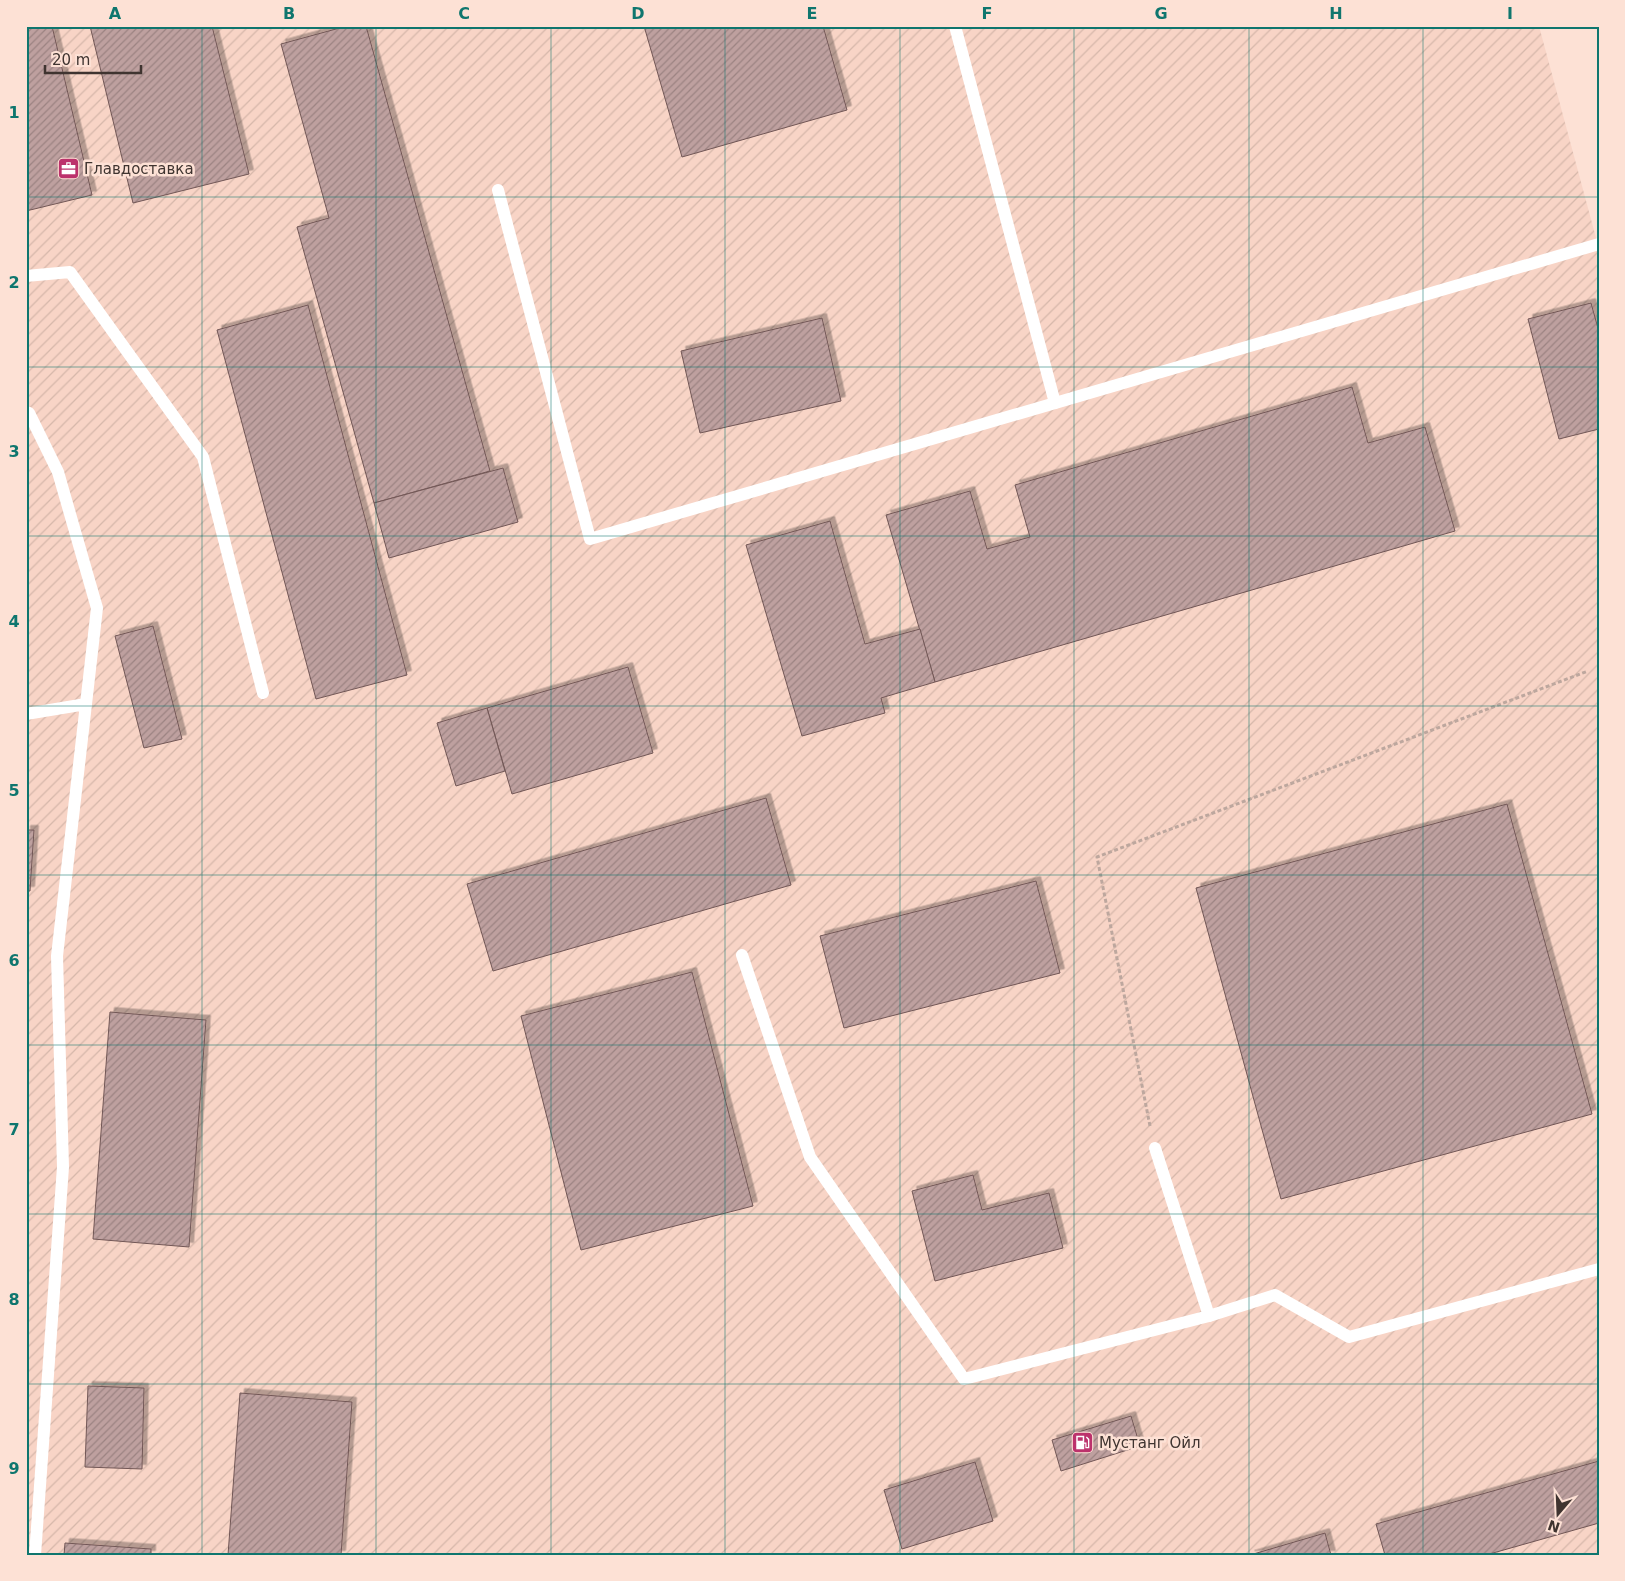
<svg xmlns="http://www.w3.org/2000/svg" width="1625" height="1581" font-family="'DejaVu Sans',sans-serif">
	<style>
		.industrial { fill: url(#industrial-furrows) }
		.building { fill: url(#building-hatch); stroke: #725756; filter: url(#shadow) }
		.lines { fill: none; stroke-linecap: round; stroke-linejoin: round }
		.path { stroke: #bda79e; stroke-width: 3; stroke-dasharray: 4 2.5; stroke-linecap: butt }
		.lane { stroke: #fff; stroke-width: 12 }
		.grid { fill: none; stroke: #0f766e; stroke-width: 1; stroke-opacity: 0.55 }
		.labels { text-anchor: middle; dominant-baseline: central; stroke-width: 5; stroke-linejoin: round; paint-order: stroke }
		.poi-label { font-size: 15px; fill: #3f3430; stroke: #fde1d5; text-anchor: start }
		.neatline { fill: none; stroke: #0f766e; stroke-width: 2 }
		.grid-label { font-size: 16px; text-anchor: middle; font-weight: bold; fill: #0f766e }
	</style>
	<defs>
		<pattern id="industrial-furrows" width="10" height="10" patternUnits="userSpaceOnUse" patternTransform="scale(1.25)"><rect width="10" height="10" fill="#f8d4c6"/><path d="M-1 1l2-2M0 10L10 0M9 11l2-2" fill="none" stroke="#d6b7aa"/></pattern>
		<pattern id="building-hatch" width="6" height="6" patternUnits="userSpaceOnUse" patternTransform="scale(1.25)"><rect width="6" height="6" fill="#bea09f"/><path d="M-1 1l2-2M0 6l6-6M5 7l2-2" fill="none" stroke="#9c8382"/></pattern>
		<filter id="shadow"><feDropShadow dx="4.5" dy="-4.5" stdDeviation="0" flood-color="#0004"/></filter>
	</defs>
	<rect width="100%" height="100%" fill="#fde1d5"/>
	<polygon class="industrial" points="26,26 1539,26 1599,249 1599,1555 26,1555"/>
	<g class="building">
		<polygon points="26,26 52,26 92,195 26,211"/>
		<polygon points="90,26 212,26 249,174 133,203"/>
		<polygon points="347,26 366,26 490,471 374,503 297,227 329,218 281,44"/>
		<polygon points="644,26 823,26 847,110 682,157"/>
		<polygon points="1591,303 1599,332 1599,429 1559,439 1528,319"/>
		<polygon points="308,305 407,675 316,699 217,330"/>
		<polygon points="822,318 841,401 700,433 681,351"/>
		<polygon points="1352,387 1368,443 1425,427 1455,531 935,682 886,515 970,491 987,549 1030,537 1015,485"/>
		<polygon points="503,468 518,522 389,558 374,503"/>
		<polygon points="830,521 865,644 920,629 935,682 881,698 885,713 802,736 746,545"/>
		<polygon points="153,626 182,739 144,748 115,636"/>
		<polygon points="628,667 653,753 512,794 487,708"/>
		<polygon points="487,708 505,771 456,786 437,723"/>
		<polygon points="766,798 791,885 493,971 467,884"/>
		<polygon points="1507,804 1592,1114 1281,1199 1196,888"/>
		<polygon points="26,830 34,830 30,891 26,891"/>
		<polygon points="1036,881 1060,973 844,1028 820,936"/>
		<polygon points="692,972 753,1206 581,1250 521,1016"/>
		<polygon points="110,1012 206,1020 189,1247 93,1239"/>
		<polygon points="973,1175 982,1210 1049,1193 1063,1248 935,1281 912,1191"/>
		<polygon points="88,1386 144,1388 142,1469 85,1467"/>
		<polygon points="240,1393 352,1402 341,1555 228,1555"/>
		<polygon points="1131,1416 1140,1446 1061,1471 1052,1440"/>
		<polygon points="1599,1461 1599,1523 1486,1555 1385,1555 1376,1524"/>
		<polygon points="975,1462 993,1521 902,1549 884,1490"/>
		<polygon points="1325,1533 1331,1555 1250,1555"/>
		<polygon points="65,1543 151,1549 151,1555 64,1555"/>
	</g>
	<g class="lines">
		<polyline class="path" points="1150,1126 1097,857 1588,671"/>
		<g class="lane">
			<polyline points="955,26 1055,403"/>
			<polyline points="498,190 590,539 1599,244"/>
			<polyline points="26,276 70,272 203,457 263,693"/>
			<polyline points="26,412 29,413 58,472 97,608 86,704"/>
			<polyline points="26,714 86,704 57,956 63,1167 35,1555"/>
			<polyline points="742,955 810,1157 964,1379 1209,1316"/>
			<polyline points="1155,1148 1209,1316 1275,1295 1349,1337 1599,1269"/>
		</g>
	</g>
	<path class="grid" d="M 202,26 L 202,1555M 376,26 L 376,1555M 551,26 L 551,1555M 725,26 L 725,1555M 900,26 L 900,1555M 1074,26 L 1074,1555M 1249,26 L 1249,1555M 1423,26 L 1423,1555M 26,197 L 1599,197M 26,367 L 1599,367M 26,536 L 1599,536M 26,706 L 1599,706M 26,875 L 1599,875M 26,1045 L 1599,1045M 26,1214 L 1599,1214M 26,1384 L 1599,1384"/>
	<defs>
		<symbol id="office-square" viewBox="-11 -11 22 22"><rect x="-9" y="-9" width="18" height="18" rx="4" fill="#bc326c" stroke="#fde1d5"/><path d="M-6-3h4V-5.5h4V-3h4V5H-6ZM-1-4.5V-3h2v-1.5ZM-6 0V1H6V0Z" fill="#fff"/></symbol>
		<symbol id="fuel-square" viewBox="-11 -11 22 22"><rect x="-9" y="-9" width="18" height="18" rx="4" fill="#bc326c" stroke="#fde1d5"/><path d="M-5.5-6h7V0h2V4h1.3V-2.5L3-4.5l.8-.8L6-3V5H2.5V1h-1V6h-7ZM-4.2-4.7v3.2H.2V-4.7Z" fill="#fff"/></symbol>
	</defs>
	<g fill-rule="evenodd">
		<use href="#office-square" x="56" y="156" width="25" height="25"/>
		<use href="#fuel-square" x="1070" y="1430" width="25" height="25"/>
	</g>
	<g class="labels">
		<g class="poi-label">
			<text x="84" y="169">Главдоставка</text>
			<text x="1099" y="1443">Мустанг Ойл</text>
		</g>
	</g>
	<rect width="1625" height="1581" fill="none" stroke="#fde1d5" stroke-width="55"/>
	<g transform="translate(1558 1514) rotate(199)" stroke="#fde1d5" stroke-width="4" paint-order="stroke">
	<path d="M0-4L9 19L0 12L-9 19Z" fill="#3f3430"/>
	<text y="-8" font-size="14" font-weight="bold" text-anchor="middle" fill="#3f3430">N</text>
	</g>
	<path d="M45 65v8h96v-8" fill="none" stroke="#3f3430" stroke-width="2.5"/>
	<text x="52" y="65" font-size="15" fill="#3f3430" stroke="#fde1d5" stroke-width="4" paint-order="stroke">20 m</text>
	<rect x="28" y="28" width="1570" height="1526" class="neatline"/>
	<g class="grid-label">
		<text x="115" y="19">A</text>
		<text x="289" y="19">B</text>
		<text x="464" y="19">C</text>
		<text x="638" y="19">D</text>
		<text x="812" y="19">E</text>
		<text x="987" y="19">F</text>
		<text x="1161" y="19">G</text>
		<text x="1336" y="19">H</text>
		<text x="1510" y="19">I</text>
		<text x="14" y="118">1</text>
		<text x="14" y="288">2</text>
		<text x="14" y="457">3</text>
		<text x="14" y="627">4</text>
		<text x="14" y="796">5</text>
		<text x="14" y="966">6</text>
		<text x="14" y="1135">7</text>
		<text x="14" y="1305">8</text>
		<text x="14" y="1474">9</text>
	</g>
</svg>
